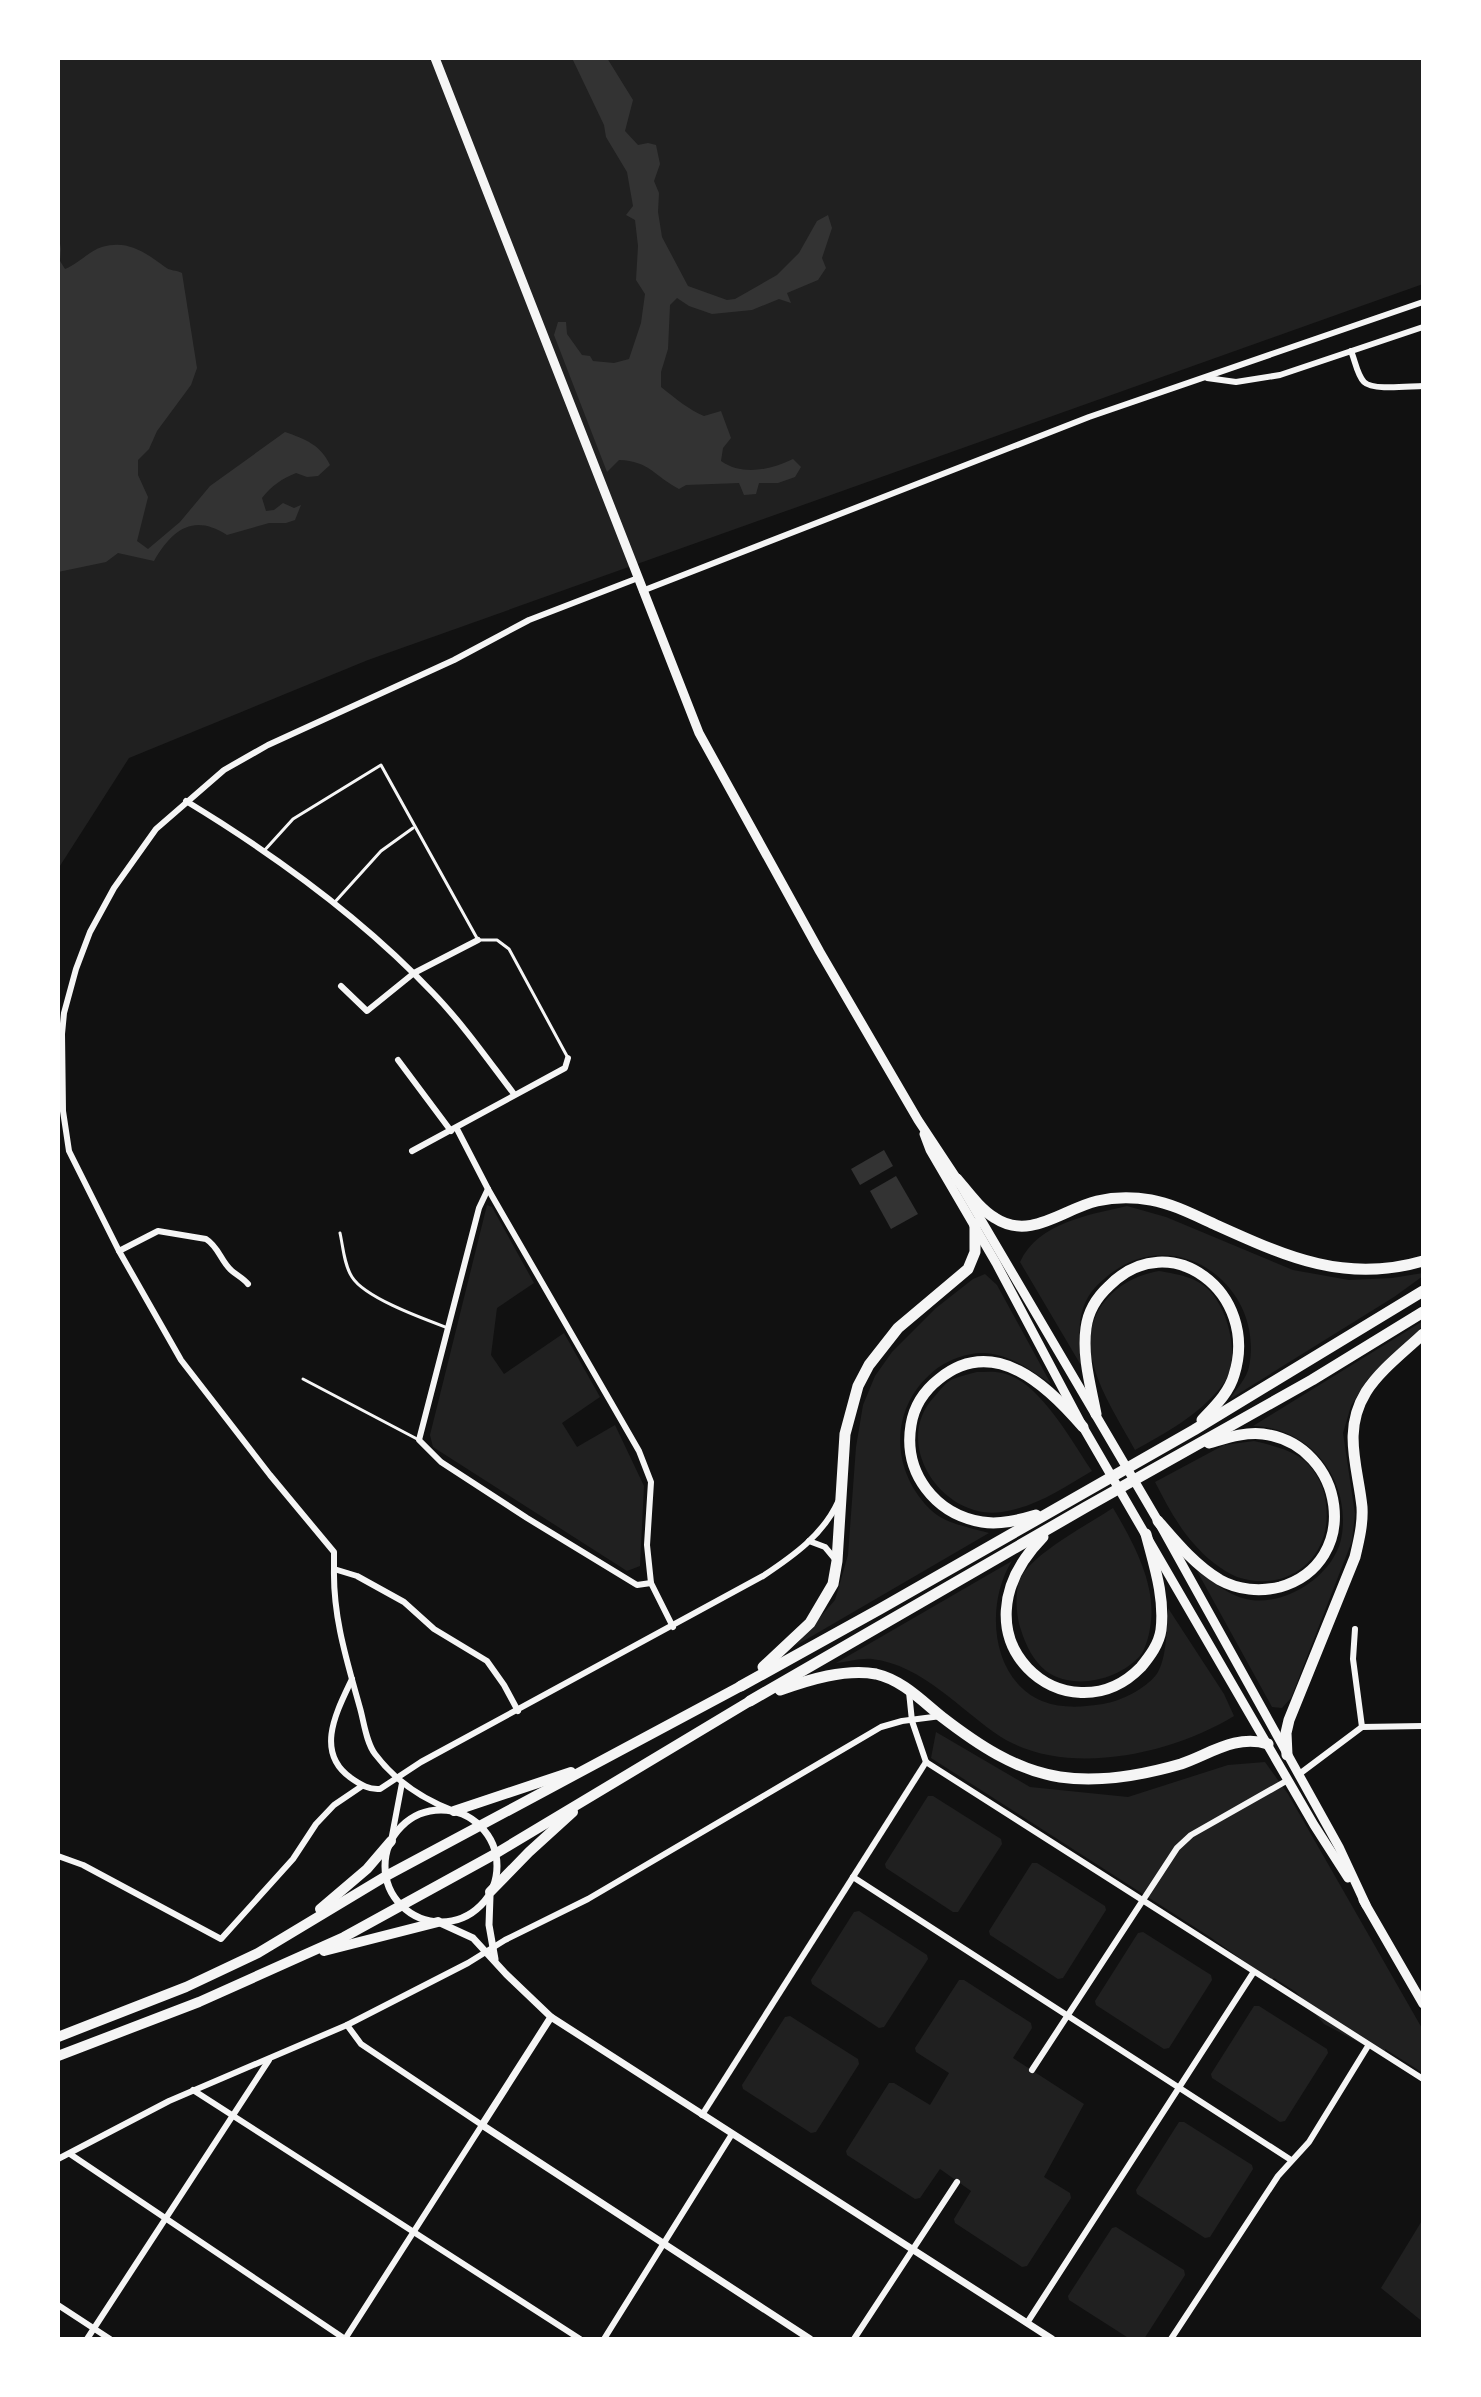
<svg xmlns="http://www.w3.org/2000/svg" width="1481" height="2397" font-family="'Titillium Web',sans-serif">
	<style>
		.green { fill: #202020 }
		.water { fill: #333 }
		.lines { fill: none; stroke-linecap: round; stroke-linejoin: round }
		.service { stroke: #f5f5f5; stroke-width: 3 }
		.minor { stroke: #f5f5f5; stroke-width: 6 }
		.tertiary { stroke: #f5f5f5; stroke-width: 7 }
		.primary { stroke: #f5f5f5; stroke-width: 9 }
		.trunk { stroke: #f5f5f5; stroke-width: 10 }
		.motorway { stroke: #f5f5f5; stroke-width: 11 }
	</style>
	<rect width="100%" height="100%" fill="#111"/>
	<g class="green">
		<polygon points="58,58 1423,58 1423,284 368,660 129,758 58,869"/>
		<polygon points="487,1205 492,1207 534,1283 497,1308 491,1355 504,1374 564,1333 600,1397 562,1423 577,1447 615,1425 644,1486 640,1566 627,1571 433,1447 430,1435"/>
		<path d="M 1127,1206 L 1166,1217 L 1293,1270 L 1349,1280 L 1392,1278 L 1423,1273 L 1423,1276 L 1394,1297 L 1230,1399 C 1236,1389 1247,1378 1249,1367 C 1265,1287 1178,1222 1110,1274 C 1101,1281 1091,1290 1086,1301 C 1076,1321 1080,1346 1082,1367 L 1020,1262 C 1038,1223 1088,1215 1127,1206 Z"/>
		<path d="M 1159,1271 C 1177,1274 1197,1277 1210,1291 C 1229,1312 1241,1359 1224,1383 C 1202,1413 1166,1433 1135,1450 C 1120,1422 1099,1391 1092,1359 C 1082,1313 1116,1278 1159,1271 Z"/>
		<path d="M 985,1274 L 997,1285 L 1051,1384 C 1029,1369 1011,1355 985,1353 C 969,1352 951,1359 939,1367 C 889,1403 888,1470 932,1511 C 946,1524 972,1528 989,1533 L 795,1646 L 835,1600 L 848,1555 L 856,1447 L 863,1405 L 875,1376 L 892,1352 L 936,1308 L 973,1279 Z"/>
		<path d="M 1423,1321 L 1423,1326 L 1367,1380 L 1351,1406 L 1343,1433 L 1355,1514 L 1352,1541 L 1291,1698 L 1282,1708 L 1272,1707 L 1197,1571 C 1214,1582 1230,1597 1251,1600 C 1289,1605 1337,1573 1342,1534 C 1350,1478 1309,1427 1253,1426 Z"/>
		<path d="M 977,1372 C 985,1372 994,1371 1002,1373 C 1039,1380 1072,1442 1092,1471 C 1063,1488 1036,1507 1002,1512 C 942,1521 890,1442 935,1396 C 940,1390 946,1382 953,1379 C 960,1376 969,1374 977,1372 Z"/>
		<path d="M 1254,1441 C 1271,1445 1292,1450 1305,1461 C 1317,1472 1325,1489 1326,1504 C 1333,1557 1289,1594 1237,1577 C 1222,1571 1204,1556 1194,1544 C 1177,1525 1166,1503 1155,1482 L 1224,1445 Z"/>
		<path d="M 1113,1508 C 1133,1542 1158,1586 1150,1628 C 1149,1636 1145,1650 1140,1656 C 1118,1680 1074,1691 1046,1671 C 1033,1660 1026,1646 1021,1630 C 1016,1616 1014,1591 1021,1577 C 1034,1553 1090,1523 1113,1508 Z"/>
		<path d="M 1012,1561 C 985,1603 990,1679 1042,1701 C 1062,1709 1083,1707 1103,1704 C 1121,1701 1145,1689 1156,1675 C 1167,1661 1167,1625 1168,1608 L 1224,1694 L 1234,1716 C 1172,1754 1067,1778 1001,1737 C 960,1710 923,1665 872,1659 C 861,1658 847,1662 836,1663 Z"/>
		<polygon points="936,1732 1030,1787 1128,1797 1228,1765 1265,1762 1288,1794 1423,2030 1423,2073 1385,2049 1385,2056 1324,2024 1296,1992 1274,1978 1272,1981 1210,1937 931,1758"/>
		<polygon points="928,1796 933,1796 1001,1839 1002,1844 958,1912 953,1912 886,1868 885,1864"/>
		<polygon points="1032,1863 1037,1863 1105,1906 1106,1910 1063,1978 1058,1979 990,1935 989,1931"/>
		<polygon points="859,1911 927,1955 928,1959 884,2027 879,2028 812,1984 811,1980 854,1912"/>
		<polygon points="1143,1932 1211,1975 1212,1980 1169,2048 1164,2049 1096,2005 1095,2001 1138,1933"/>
		<polygon points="959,1980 964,1980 1031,2023 1032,2028 1013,2058 1084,2104 1044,2177 1070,2193 1071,2198 1027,2266 1022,2267 955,2223 954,2219 971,2191 940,2169 920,2198 915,2199 847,2155 846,2151 889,2083 894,2083 930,2105 949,2073 916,2052 915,2048"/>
		<polygon points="1254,2006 1259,2006 1327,2049 1328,2053 1285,2121 1280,2122 1212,2078 1211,2074"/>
		<polygon points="790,2016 858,2059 859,2064 816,2132 811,2133 743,2089 742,2085 785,2017"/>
		<polygon points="1179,2122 1184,2122 1252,2165 1253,2169 1210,2237 1205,2238 1137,2194 1136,2190"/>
		<polygon points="1423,2219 1423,2322 1381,2288"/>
		<polygon points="1116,2227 1184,2270 1185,2275 1144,2339 1130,2339 1069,2300 1068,2296 1112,2228"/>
	</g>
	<g class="water">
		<path d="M 572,58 L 607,58 L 633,100 L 625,131 L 638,145 L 648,143 L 656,145 L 660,164 L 654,181 L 659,193 L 658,212 L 662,237 L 688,286 L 727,300 L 735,299 L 777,275 L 799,253 L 817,221 L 828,215 L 832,228 L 822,258 L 826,268 L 818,280 L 787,293 L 791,303 L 779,299 L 752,310 L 712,314 L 689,306 L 677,298 L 670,305 L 668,349 L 661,372 L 661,387 C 675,398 689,410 704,416 L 721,411 L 731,438 L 723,448 L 721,461 C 742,476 771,470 793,459 L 801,467 L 795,477 L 778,483 L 759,483 L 756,494 L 744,495 L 739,483 L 686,485 L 679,489 C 654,476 650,461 619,460 L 607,472 L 554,335 L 558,322 L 566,322 L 567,334 L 582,355 L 590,356 L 593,361 L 614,363 L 629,359 L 641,323 L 645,294 L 636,280 L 638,246 L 635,220 L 626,215 L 633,206 L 627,172 L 606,137 L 604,125 Z"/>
		<path d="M 58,232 L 61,249 L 60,261 L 65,269 C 78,264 89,251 102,247 C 128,239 146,253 165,267 C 170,271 176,270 182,273 L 197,368 L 191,385 L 157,431 L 149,449 L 138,460 L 138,475 L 148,497 L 137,541 L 148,549 L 180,522 L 210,486 L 285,432 C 305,439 321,445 330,465 L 318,476 L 307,477 L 296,473 C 282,479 272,485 262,498 L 266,511 L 274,510 L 283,503 L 294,508 L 301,505 L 295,520 L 286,523 L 269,523 L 227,535 C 193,513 172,530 154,561 L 118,553 L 106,562 L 58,572 Z"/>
		<polygon points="884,1150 893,1166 860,1185 851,1169"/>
		<polygon points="896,1176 918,1214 891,1229 870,1191"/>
	</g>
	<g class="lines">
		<g class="service">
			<polyline points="263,852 293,819 381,765 478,940 497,940 509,949 568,1058"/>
			<polyline points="334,903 381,851 413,828"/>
			<path d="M 340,1233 C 343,1246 344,1265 352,1277 C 365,1298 424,1319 448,1328"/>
			<polyline points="303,1379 419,1440"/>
		</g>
		<g class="minor">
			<path d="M 1351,351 C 1355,360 1357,375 1364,382 C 1373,391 1410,386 1423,386"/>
			<polyline points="1207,378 1236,382 1280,375 1423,327"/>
			<polyline points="642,591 1089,417 1423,302"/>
			<path d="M 186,801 C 275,855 362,918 433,993 C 463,1024 488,1060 514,1094"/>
			<polyline points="341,986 367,1011 414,973 478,940"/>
			<polyline points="398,1060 451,1131"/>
			<polyline points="457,1129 488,1189 639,1451 651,1482 647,1545 651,1583 673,1627"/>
			<polyline points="412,1151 565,1068 568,1058"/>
			<polyline points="488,1189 479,1208 419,1440 441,1462 527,1518 637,1585 651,1583"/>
			<path d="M 119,1251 L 158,1231 L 206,1239 C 219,1247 221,1262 232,1271 C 238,1276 243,1278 248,1284"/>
			<polyline points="809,1541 825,1547 835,1559"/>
			<path d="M 334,1569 C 333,1618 347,1661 360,1708 C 364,1722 366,1742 375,1754 C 396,1782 422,1799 454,1811"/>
			<polyline points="1355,1629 1353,1659 1362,1727 1423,1726"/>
			<path d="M 352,1679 C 337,1711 314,1752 351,1778 C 360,1784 368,1790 380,1789 L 421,1762 L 763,1576 C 793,1556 823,1535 838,1502"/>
			<polyline points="909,1692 912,1721 926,1762"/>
			<polyline points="518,1711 504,1685 487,1661 434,1629 404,1602 357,1576 334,1569 334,1552 270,1475 181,1360 119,1251 69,1151 63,1111 62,1034 64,1013 76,969 90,932 114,888 156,829 224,770 268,745 454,660 529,620 638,578"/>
			<polyline points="926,1762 1423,2079"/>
			<polyline points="1298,1775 1362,1727"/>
			<polyline points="391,1841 402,1783"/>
			<polyline points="58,1856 83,1865 221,1939 293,1859 316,1824 334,1805 362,1786"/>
			<polyline points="853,1877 1291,2160"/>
			<polyline points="1032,2070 1177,1848 1191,1835 1288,1780"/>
			<polyline points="193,2090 580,2339"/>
			<polyline points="702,2115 926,1762"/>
			<polyline points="70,2154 345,2339"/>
			<polyline points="58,2159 169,2101 347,2025 468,1963 505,1940 588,1899 881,1727 902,1721 941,1716"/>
			<polyline points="58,2305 110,2339"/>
			<polyline points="1027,2323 1253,1973"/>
			<polyline points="87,2339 269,2060"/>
			<polyline points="345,2339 482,2125 361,2044 347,2025"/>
			<polyline points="604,2339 732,2134"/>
			<polyline points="854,2339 957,2182"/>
			<polyline points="1171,2339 1278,2176 1309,2142 1368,2046"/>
		</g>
		<g class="tertiary">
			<circle cx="441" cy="1866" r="56"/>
			<polyline points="490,1896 489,1925 495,1959"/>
			<polyline points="438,1922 473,1938 506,1974 551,2017 1052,2339"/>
			<polyline points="551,2017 482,2125 810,2339"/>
		</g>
		<g class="primary">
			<polyline points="435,58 699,733 820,952 918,1120 957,1179 1158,1521 1339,1847 1366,1905"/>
			<polyline points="924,1134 930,1150 996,1263 1083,1427 1314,1825 1348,1878"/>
			<polyline points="1363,1900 1423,2004"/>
		</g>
		<g class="trunk">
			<polyline points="454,1811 571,1772"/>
			<polyline points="490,1892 529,1852 573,1812"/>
			<polyline points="320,1909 367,1869 391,1841"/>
			<polyline points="324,1951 438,1922"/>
			<polyline points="58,2037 186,1987 258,1953 386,1876 741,1686"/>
			<polyline points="58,2056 199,2002 344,1937 495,1854 750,1701"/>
		</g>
		<g class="motorway">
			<path d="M 957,1179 C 968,1192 980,1209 995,1218 C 1030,1241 1063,1209 1097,1201 C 1115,1197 1133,1197 1151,1200 C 1173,1204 1194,1215 1214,1224 C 1285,1256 1344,1284 1423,1261"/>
			<path d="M 1096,1414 C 1091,1387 1082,1357 1086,1328 C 1088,1312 1097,1297 1109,1286 C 1170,1224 1260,1293 1234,1375 C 1229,1393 1214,1407 1202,1420"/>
			<path d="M 1036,1515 C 1019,1520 1000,1525 982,1522 C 935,1514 903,1473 911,1425 C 914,1406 925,1390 939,1379 C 994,1334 1048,1386 1083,1427"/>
			<path d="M 1158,1521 C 1176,1542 1195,1565 1220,1580 C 1238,1590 1260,1592 1280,1587 C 1363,1563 1346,1445 1263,1434 C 1244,1432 1227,1438 1209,1443"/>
			<path d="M 1043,1537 C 944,1638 1068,1742 1141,1667 C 1150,1656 1159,1644 1161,1630 C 1165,1597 1154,1565 1146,1534"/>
			<polyline points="763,1667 810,1623 833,1584 837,1561 845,1434 858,1386 869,1365 898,1328 968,1269 975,1252 975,1224"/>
			<polyline points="741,1686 880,1609 1194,1430 1423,1291"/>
			<path d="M 780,1690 C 808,1680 846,1668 876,1674 C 902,1680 921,1700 942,1717 C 977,1744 1015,1770 1060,1777 C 1100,1783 1143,1775 1181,1764 C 1210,1754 1236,1734 1268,1744"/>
			<polyline points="750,1701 1086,1507 1312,1380 1423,1312"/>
			<path d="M 1287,1755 L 1286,1733 L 1289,1720 L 1355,1557 C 1359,1540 1363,1524 1362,1507 C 1358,1467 1342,1431 1366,1392 C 1380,1370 1404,1352 1423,1334"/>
		</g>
	</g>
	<rect width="1481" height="2397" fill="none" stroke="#ffffff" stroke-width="120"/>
</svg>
